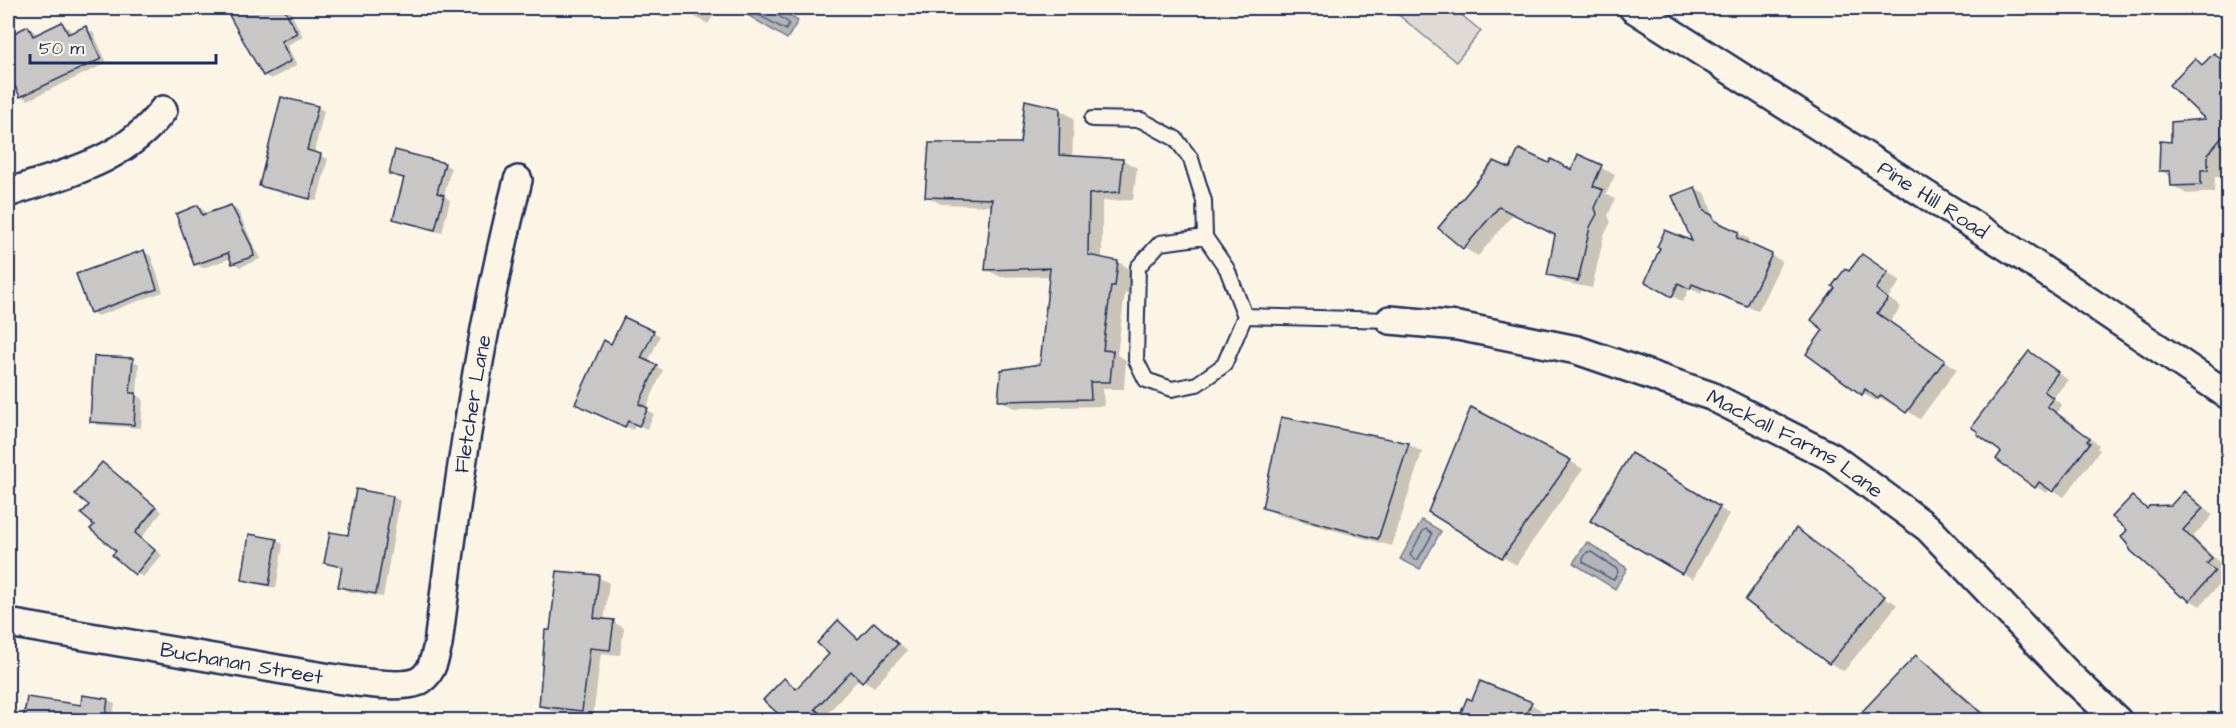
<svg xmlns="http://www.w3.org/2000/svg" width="2236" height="728" font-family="'Architects Daughter',sans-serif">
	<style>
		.green { fill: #dfdbd4; stroke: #7d8599; stroke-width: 1.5 }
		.water { fill: #b2b4b8; stroke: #767f94; stroke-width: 1.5 }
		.shadow { fill: #0003 }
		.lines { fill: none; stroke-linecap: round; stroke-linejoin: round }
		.shore { stroke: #576482; stroke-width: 1.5 }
		.building { fill: #c8c7c6; stroke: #1b2f5e; stroke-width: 1.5 }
		.service-casing { stroke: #1b2f5e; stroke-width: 18 }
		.minor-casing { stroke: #1b2f5e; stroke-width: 32 }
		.service { stroke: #fcf5e5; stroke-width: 14 }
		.minor { stroke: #fcf5e5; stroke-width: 27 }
		.labels { text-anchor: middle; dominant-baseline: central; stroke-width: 6; stroke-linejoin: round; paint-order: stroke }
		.street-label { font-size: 21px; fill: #1b2f5e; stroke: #fcf5e5 }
	</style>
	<rect width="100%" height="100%" fill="#fcf5e5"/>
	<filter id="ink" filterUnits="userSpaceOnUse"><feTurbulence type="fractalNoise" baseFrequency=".0167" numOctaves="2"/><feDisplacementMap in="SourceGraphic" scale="12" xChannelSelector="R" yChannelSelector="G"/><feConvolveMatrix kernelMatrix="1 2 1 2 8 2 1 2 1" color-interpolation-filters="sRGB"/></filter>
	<g filter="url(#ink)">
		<polygon class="green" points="1390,8 1453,8 1481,31 1456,62"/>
		<g class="water">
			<polygon points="749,8 777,8 798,21 787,39 746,14"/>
			<polygon points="1422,520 1441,531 1420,569 1400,559"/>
			<polygon points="1587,542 1627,568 1615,589 1573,563"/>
		</g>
		<g class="shadow">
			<polygon points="227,8 297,8 290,11 303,37 287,45 297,65 271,79 264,75"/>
			<polygon points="679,8 718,8 708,24"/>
			<polygon points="62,24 69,28 72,34 85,28 93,32 107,63 28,100 21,96 8,68 8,37 28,27 35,32 37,36"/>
			<polygon points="2228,51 2228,154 2221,162 2221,177 2215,177 2214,192 2187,194 2173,186 2172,177 2160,170 2172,143 2209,121 2195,60 2204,65 2214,55 2221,59"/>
			<polygon points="317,107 324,111 314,153 328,159 317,201 268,189 261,185"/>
			<polygon points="1060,110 1074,118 1072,157 1123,160 1137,168 1133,200 1102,201 1102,259 1118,262 1132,270 1128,293 1125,293 1117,355 1126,360 1124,389 1103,389 1104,406 1014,408 1000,400 1042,365 1051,276 1001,277 987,270 993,206 941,204 927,196 1021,144"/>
			<polygon points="1579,156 1615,175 1606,194 1615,199 1608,216 1611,222 1604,235 1592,288 1562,282 1549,274 1556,235 1514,213 1478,256 1464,248 1440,228 1510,170 1549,164 1572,172"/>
			<polygon points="444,164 451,168 444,196 450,200 442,233 402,222 395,218 405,180 391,174"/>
			<polygon points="1695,188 1706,194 1714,218 1723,223 1725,227 1749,239 1747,244 1782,261 1758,311 1703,289 1701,294 1689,288 1683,302 1647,282 1695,243"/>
			<polygon points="231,206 238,211 260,259 240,267 233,262 231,258 203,268 196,264 198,207 205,211 207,215"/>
			<polygon points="144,252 151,256 163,292 98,316 91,312"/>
			<polygon points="1862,256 1901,281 1888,298 1901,307 1890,322 1957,369 1920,419 1895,403 1893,405 1879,397 1876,401 1862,393 1825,329 1850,273"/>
			<polygon points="653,332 660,336 648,362 663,370 646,409 654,414 647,429 636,424 633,430 584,407 612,346"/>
			<polygon points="2030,353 2068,380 2053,398 2062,405 2057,413 2099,445 2097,448 2100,450 2064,497 2050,488 2047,493 2036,487 1998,458 2003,452"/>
			<polygon points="132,360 139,364 137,395 143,399 141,428 98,425 91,421"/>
			<polygon points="1408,444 1422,452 1392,546 1278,515 1264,507"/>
			<polygon points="1632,455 1729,514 1693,579 1592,520"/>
			<polygon points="1570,461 1583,469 1516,565 1503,557"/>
			<polygon points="109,468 162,512 141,538 162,555 143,577 136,573 96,524 91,505"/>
			<polygon points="2184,493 2195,499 2213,515 2193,537 2222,565 2217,571 2225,578 2200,606 2183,596 2129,530 2132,497 2149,509 2172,507"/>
			<polygon points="393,497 400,501 383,597 347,591 340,587 343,568 326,562 349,537"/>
			<polygon points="1796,530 1808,536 1808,539 1890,602 1891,600 1897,605 1844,671 1830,663 1747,600"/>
			<polygon points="276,540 283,544 276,588 250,583 243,579"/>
			<polygon points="598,577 609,583 604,621 613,622 624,628 620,655 601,653 593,716 551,711 540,705 551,632"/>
			<polygon points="838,622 860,639 874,624 885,630 907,651 874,687 860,678 825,716 830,720 787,720 765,700 784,680 798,689 831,654"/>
			<polygon points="1916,657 1930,665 1992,720 1869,720 1862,714"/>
			<polygon points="28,699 82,707 108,700 115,704 112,720 25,720"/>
			<polygon points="1468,700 1531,704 1541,710 1537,720 1459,720"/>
		</g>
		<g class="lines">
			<g class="shore">
				<polyline points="754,8 755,13 786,30 789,23 776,14 774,8"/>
				<polygon points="1426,529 1431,532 1432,535 1418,559 1415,560 1410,555 1423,531"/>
				<polygon points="1587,552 1591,552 1617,569 1618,572 1614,579 1611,579 1583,562 1583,559"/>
			</g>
		</g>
		<g class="building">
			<polygon points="225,8 284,8 297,33 281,41 291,61 263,76"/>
			<polygon points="62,22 68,34 86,26 101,59 20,97 8,71 8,36 28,26 33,36"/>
			<polygon points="2214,53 2229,67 2229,142 2223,136 2208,154 2208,170 2201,170 2201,185 2171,186 2170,171 2159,171 2160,141 2171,142 2171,122 2205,119 2169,85 2195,58 2202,65"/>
			<polygon points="281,97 318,106 307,150 321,154 310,199 259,186"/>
			<polygon points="1025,100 1060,108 1059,155 1123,159 1120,192 1089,194 1088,255 1118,261 1115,286 1111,286 1103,350 1113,351 1110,382 1090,382 1091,399 998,401 1001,370 1040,364 1050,268 985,270 992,199 925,197 929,143 1020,143"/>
			<polygon points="1519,149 1549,163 1551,159 1572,170 1578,154 1602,165 1593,186 1603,190 1595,208 1597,214 1590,227 1578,281 1547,275 1555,235 1499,207 1463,249 1438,228 1494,161 1510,168"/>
			<polygon points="395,150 445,163 437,193 444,195 435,230 393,219 404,178 389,174"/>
			<polygon points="1695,187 1704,211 1712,215 1715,221 1739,232 1737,238 1772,254 1747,306 1692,284 1690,289 1678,283 1672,297 1645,282 1660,248 1657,247 1665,230 1692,241 1672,196"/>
			<polygon points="198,205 202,215 231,205 252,247 254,256 232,264 228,253 194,265 176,214"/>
			<polygon points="144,250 157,289 90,313 76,274"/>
			<polygon points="1862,254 1888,272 1876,289 1888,299 1877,313 1945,360 1906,413 1881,395 1878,399 1865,389 1862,395 1806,354 1823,330 1811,320 1835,288 1832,286 1845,269 1849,271"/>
			<polygon points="624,317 654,331 641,358 657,365 639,404 648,408 639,426 628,421 625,427 575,404 604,340 611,344"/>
			<polygon points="2029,351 2058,372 2044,391 2053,398 2047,406 2090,438 2087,441 2090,443 2053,492 2039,482 2035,488 1996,459 2001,452 1977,434 1978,432 1971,427"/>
			<polygon points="94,356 133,358 130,393 136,393 134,425 90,422"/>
			<polygon points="1471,407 1571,460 1502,558 1428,512"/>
			<polygon points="1281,417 1409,443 1378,539 1262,508"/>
			<polygon points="1631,453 1720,507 1682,574 1590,521"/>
			<polygon points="102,462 156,507 135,533 155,550 135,575 112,555 116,551 90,529 94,525 81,514 89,505 75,494"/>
			<polygon points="356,489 393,496 376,594 338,587 342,567 324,563 330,532 348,535"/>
			<polygon points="2184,491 2203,508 2183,530 2212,558 2207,564 2215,571 2189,601 2184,596 2182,597 2131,551 2127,544 2121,537 2127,530 2112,517 2132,496 2147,509 2149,506 2171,505"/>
			<polygon points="1796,528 1885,596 1829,664 1745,600"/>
			<polygon points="249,534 277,539 269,585 242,580"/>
			<polygon points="557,571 599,575 594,618 614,620 610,650 590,648 582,711 539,706 545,630 550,630"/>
			<polygon points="838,620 858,639 874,622 898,644 862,682 851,671 815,709 828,720 785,720 763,700 784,678 796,689 829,654 817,643"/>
			<polygon points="1916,655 1989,720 1854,720"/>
			<polygon points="1480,681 1532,702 1523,720 1458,720 1467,698 1472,700"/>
			<polygon points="82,695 108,699 105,720 23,720 27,697 81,705"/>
		</g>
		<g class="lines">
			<defs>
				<g id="service">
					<polyline points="1092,119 1141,120 1176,139 1191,159 1204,201 1205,237"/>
					<polyline points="1245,316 1227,269 1205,237 1160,243 1138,267 1136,360 1146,380 1172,389 1197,384 1224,365 1245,316 1390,320"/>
				</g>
				<g id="minor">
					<path id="s1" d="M 1633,8 L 2028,260 L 2228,395"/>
					<path d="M 8,193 C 66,173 124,162 163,110"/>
					<path id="s2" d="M 1390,320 L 1458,326 L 1577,350 L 1711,396 L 1832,457 L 1928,528 L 2069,675 L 2117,720"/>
					<path id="s3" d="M 8,623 C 96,638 184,653 272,668 C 302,673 392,692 417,682 C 432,675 434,660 438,645 C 457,489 479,332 518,180"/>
				</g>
			</defs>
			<use href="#service" class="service-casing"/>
			<use href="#minor" class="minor-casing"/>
			<use href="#service" class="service"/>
			<use href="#minor" class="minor"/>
		</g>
	</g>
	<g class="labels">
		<g class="street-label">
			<text stroke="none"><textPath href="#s1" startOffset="356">Pine Hill Road</textPath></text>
			<text stroke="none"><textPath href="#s3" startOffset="702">Fletcher Lane</textPath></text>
			<text stroke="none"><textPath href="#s2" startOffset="428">Mackall Farms Lane</textPath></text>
			<text stroke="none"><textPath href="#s3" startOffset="237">Buchanan Street</textPath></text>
		</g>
	</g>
	<rect width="2236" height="728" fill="none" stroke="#fcf5e5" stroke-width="30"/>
	<rect x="15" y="15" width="2206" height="698" fill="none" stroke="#1b2f5e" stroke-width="2" filter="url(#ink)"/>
	<path d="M30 54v9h186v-9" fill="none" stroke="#1b2f5e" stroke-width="3"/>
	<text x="39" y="54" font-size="18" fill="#1b2f5e" stroke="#fcf5e5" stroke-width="4.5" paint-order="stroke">50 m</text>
</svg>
